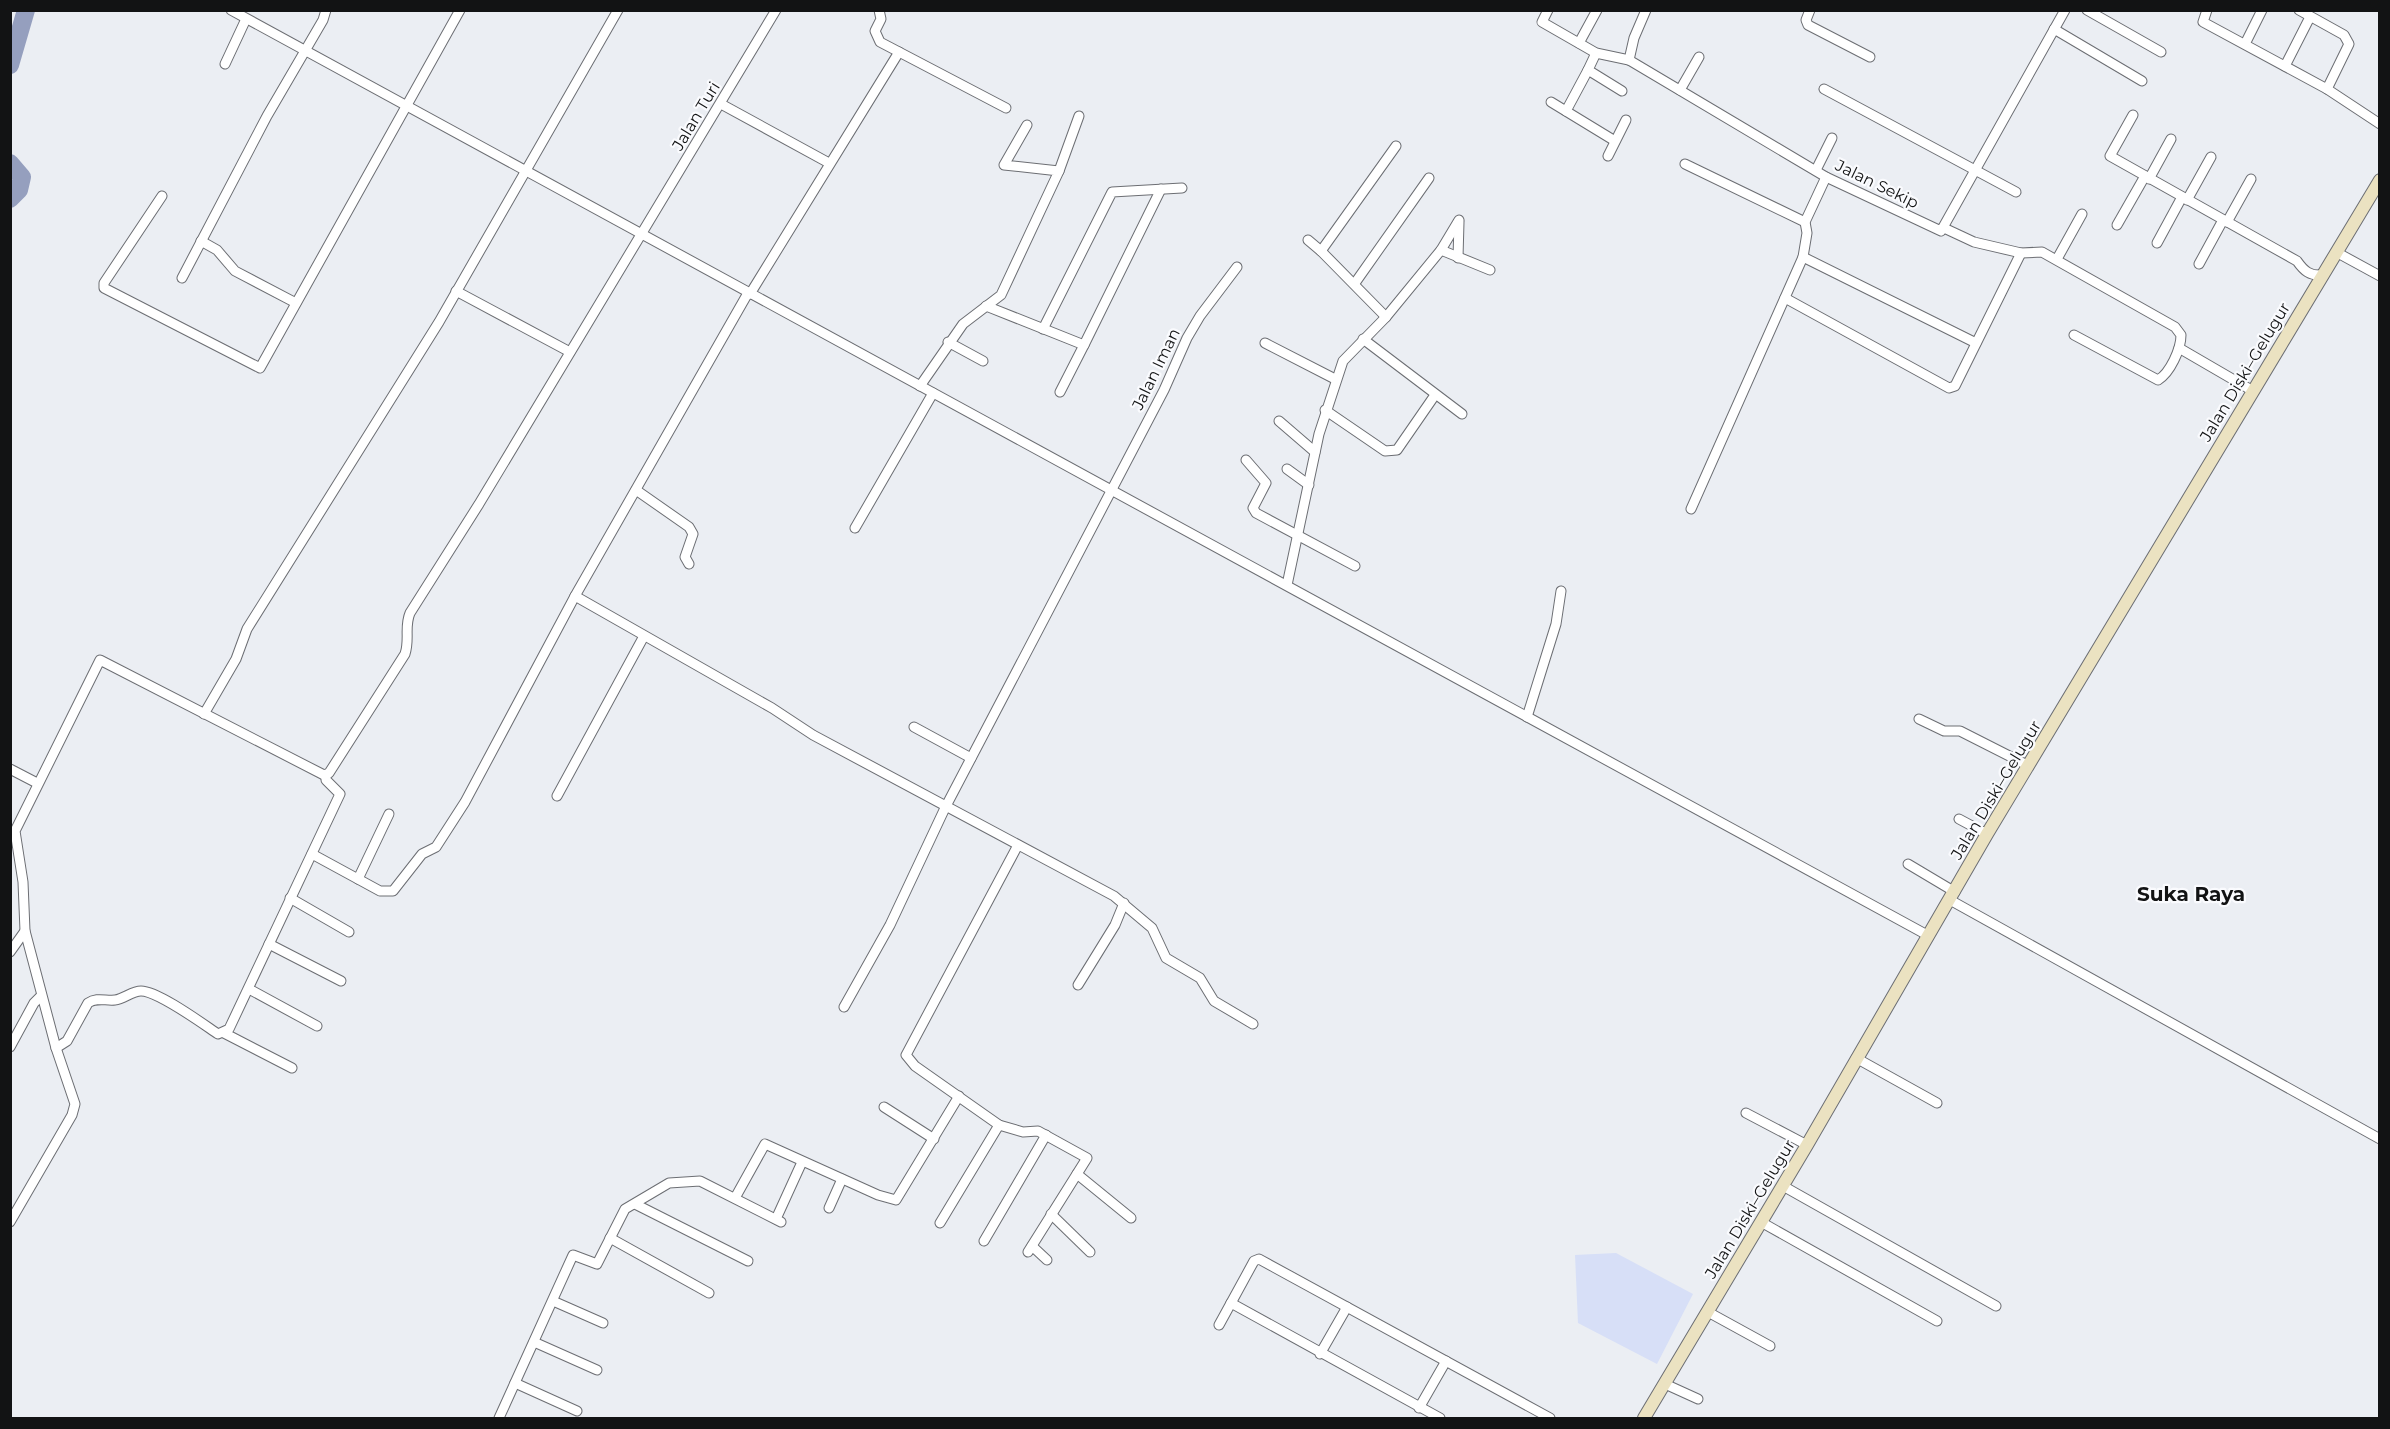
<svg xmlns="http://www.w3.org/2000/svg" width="2390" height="1429" font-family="Montserrat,sans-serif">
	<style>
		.green { fill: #d7dff7 }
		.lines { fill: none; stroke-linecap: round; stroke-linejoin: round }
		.river { stroke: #959fbe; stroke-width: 18 }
		.street-casing { stroke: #6c6e73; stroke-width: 11 }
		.secondary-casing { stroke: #6c6e73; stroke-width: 14 }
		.street { stroke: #fff; stroke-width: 9 }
		.secondary { stroke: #ebe2c1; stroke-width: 12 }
		.labels { text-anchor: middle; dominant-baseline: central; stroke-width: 4.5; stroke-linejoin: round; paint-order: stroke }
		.street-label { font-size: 16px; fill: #121314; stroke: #fafbfe }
		.quarter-label { font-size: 20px; font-weight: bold; fill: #121314; stroke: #fafbfe }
	</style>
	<rect width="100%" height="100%" fill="#ebeef3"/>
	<polygon class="green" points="1616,1253 1693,1294 1657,1364 1578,1323 1575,1255"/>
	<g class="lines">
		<g class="river">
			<polyline points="10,65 26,10"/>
			<polyline points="10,163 22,177 19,190 10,199"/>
		</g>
		<defs>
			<g id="street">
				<polyline points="231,10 1929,936"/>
				<polyline points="879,10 881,19 875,31 880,42 1006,108"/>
				<polyline points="1548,10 1542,22 1596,53 1629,60"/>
				<polyline points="1646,10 1634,38 1629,60 1826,177 1941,231 2065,10"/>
				<polyline points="1810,10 1806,20 1808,25 1870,57"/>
				<polyline points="2087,10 2161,52"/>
				<polyline points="2207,10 2203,22 2327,89 2380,124"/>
				<polyline points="2299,10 2344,35 2349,44 2327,89"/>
				<polyline points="2054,29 2142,81"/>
				<polyline points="1579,43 1597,10"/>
				<polyline points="2245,44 2262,10"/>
				<polyline points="1596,53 1588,70 1622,91"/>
				<polyline points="225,64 246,19"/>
				<polyline points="2285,66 2310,17"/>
				<polyline points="1824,89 2016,192"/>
				<polyline points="1680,90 1699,57"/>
				<polyline points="1551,102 1615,141"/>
				<polyline points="721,104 829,163"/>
				<polyline points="1566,111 1588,70"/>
				<path d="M 2133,115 L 2110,156 L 2297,261 C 2304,271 2310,276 2322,275"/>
				<polyline points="1608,156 1626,120"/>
				<polyline points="1685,164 1805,222"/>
				<polyline points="1816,170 1832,138"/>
				<polyline points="1059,171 1079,116"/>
				<polyline points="2149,179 2171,139"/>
				<polyline points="162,196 104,283 104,288 260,368 460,10"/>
				<polyline points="2187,200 2211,157"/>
				<polyline points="2227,222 2251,179"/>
				<polyline points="2117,225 2145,176"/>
				<path d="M 1944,228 L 1974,242 L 2021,253 L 2042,252 L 2175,327 L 2181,335 C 2181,349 2170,373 2158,380 L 2074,335"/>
				<polyline points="1308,240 1321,251"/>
				<polyline points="201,241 217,250 235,271 296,303"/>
				<polyline points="2157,243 2182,197"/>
				<polyline points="1441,250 1490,270"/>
				<polyline points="2336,252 2380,276"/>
				<polyline points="1803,257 1976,343"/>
				<polyline points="1458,258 1459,222"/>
				<polyline points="2057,259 2082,214"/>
				<polyline points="2199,264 2223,220"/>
				<polyline points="182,278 267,116 323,20 326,10"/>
				<polyline points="1355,283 1429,178"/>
				<polyline points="456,291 570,352"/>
				<polyline points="750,294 899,52"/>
				<polyline points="1785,298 1949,388 1955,386 2021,253"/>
				<polyline points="986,306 1084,345 1060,392"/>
				<polyline points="1386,317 1321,251 1396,146"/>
				<polyline points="1043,329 1112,192 1182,188"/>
				<polyline points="1363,339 1462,414"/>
				<polyline points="948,342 983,361"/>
				<polyline points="1265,343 1335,379"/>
				<polyline points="1084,345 1161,189"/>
				<polyline points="2179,348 2253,391"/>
				<polyline points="920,386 963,324 1001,295 1059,171 1004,165 1027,125"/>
				<polyline points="1325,410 1385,451 1397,450 1435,395"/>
				<polyline points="1279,421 1315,452"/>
				<polyline points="1246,460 1266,483 1253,508 1256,513 1355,566"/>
				<polyline points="1287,469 1309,485"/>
				<polyline points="636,490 689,527 693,534 685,557 689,564"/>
				<polyline points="1691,509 1803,257 1807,233 1805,222 1826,177"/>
				<polyline points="855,528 933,393"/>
				<polyline points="1287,585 1319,434 1343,361 1386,317 1441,250 1459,220"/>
				<polyline points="575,596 772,708 813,735 1114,896 1152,928 1166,958 1200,978 1214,1001 1253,1024"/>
				<polyline points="204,714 236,659 247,629 439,322 618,10"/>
				<polyline points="1527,717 1556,624 1561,591"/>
				<polyline points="1919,719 1944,731 1960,731 2029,766"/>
				<polyline points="914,727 971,758"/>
				<polyline points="10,769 37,783"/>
				<polyline points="557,796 644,636"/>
				<polyline points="1959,819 1987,834"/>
				<polyline points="312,854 380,891 393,891 422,854 436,847 465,802 575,596 748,293"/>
				<polyline points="1908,864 1955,892"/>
				<polyline points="358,879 389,814"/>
				<polyline points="290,898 349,932"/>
				<polyline points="1950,900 2380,1139"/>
				<polyline points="269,944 341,981"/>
				<polyline points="10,952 25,931"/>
				<polyline points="1078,985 1115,925 1124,903"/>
				<polyline points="249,989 317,1026"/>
				<polyline points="844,1007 890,925 945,808 1164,390 1187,338 1200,316 1237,267"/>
				<polyline points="224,1033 292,1068"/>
				<polyline points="10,1047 34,1003 41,996"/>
				<path d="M 56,1048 L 67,1041 L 88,1003 C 97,997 105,1001 115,1000 C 124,999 132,991 141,991 C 158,991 203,1024 218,1034 L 229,1029 L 340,794 L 326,780 L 326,775"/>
				<polyline points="1856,1058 1937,1103"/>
				<polyline points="884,1107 934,1139"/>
				<polyline points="1746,1113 1807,1145"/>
				<polyline points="999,1125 1023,1132 1038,1131 1087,1158 1028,1252"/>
				<polyline points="1077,1174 1131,1218"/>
				<polyline points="1783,1186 1996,1306"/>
				<polyline points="735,1198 765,1144 878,1195 896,1200 959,1096"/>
				<polyline points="635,1204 748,1261"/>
				<polyline points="829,1208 842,1179"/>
				<polyline points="1051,1214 1090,1252"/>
				<polyline points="776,1219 802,1162"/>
				<path d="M 10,1222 L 72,1115 L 75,1104 L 56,1048 L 25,931 L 23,882 L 15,831 L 100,660 L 324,775 L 329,773 L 405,654 C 410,639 404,627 410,613 L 479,504 L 776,10"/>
				<polyline points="1761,1222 1937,1321"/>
				<polyline points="940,1223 999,1125 915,1066 906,1055 1018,845"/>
				<polyline points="610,1238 709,1293"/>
				<polyline points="984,1241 1046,1135"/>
				<polyline points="1032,1246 1047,1260"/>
				<polyline points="553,1301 603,1323"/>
				<polyline points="1231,1303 1440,1418"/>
				<polyline points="1708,1312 1770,1346"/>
				<polyline points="1219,1325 1254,1261 1259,1259 1550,1418"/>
				<polyline points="534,1342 597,1370"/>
				<polyline points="1320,1354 1347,1307"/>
				<polyline points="515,1383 577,1411"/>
				<polyline points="1665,1384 1698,1399"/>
				<polyline points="1419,1408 1446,1361"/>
				<polyline points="499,1418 573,1255 597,1264 625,1209 669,1183 700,1181 781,1222"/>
			</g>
			<polyline id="secondary" points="1644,1418 1807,1145 1987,834 2380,180"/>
		</defs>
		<use href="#street" class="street-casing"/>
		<use href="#secondary" class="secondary-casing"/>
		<use href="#street" class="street"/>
		<use href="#secondary" class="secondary"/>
	</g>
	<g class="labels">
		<g class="street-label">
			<text transform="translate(696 116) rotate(-59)">Jalan Turi</text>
			<text transform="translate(1877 184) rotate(26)">Jalan Sekip</text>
			<text transform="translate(1156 369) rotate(-64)">Jalan Iman</text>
			<text transform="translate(2245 372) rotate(-59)">Jalan Diski–Gelugur</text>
			<text transform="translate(1996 790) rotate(-59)">Jalan Diski–Gelugur</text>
			<text transform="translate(1750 1209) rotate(-59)">Jalan Diski–Gelugur</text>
		</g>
		<g class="quarter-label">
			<text x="2191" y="894">Suka Raya</text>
		</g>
	</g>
	<rect width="2390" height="1429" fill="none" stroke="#121314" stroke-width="24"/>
</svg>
